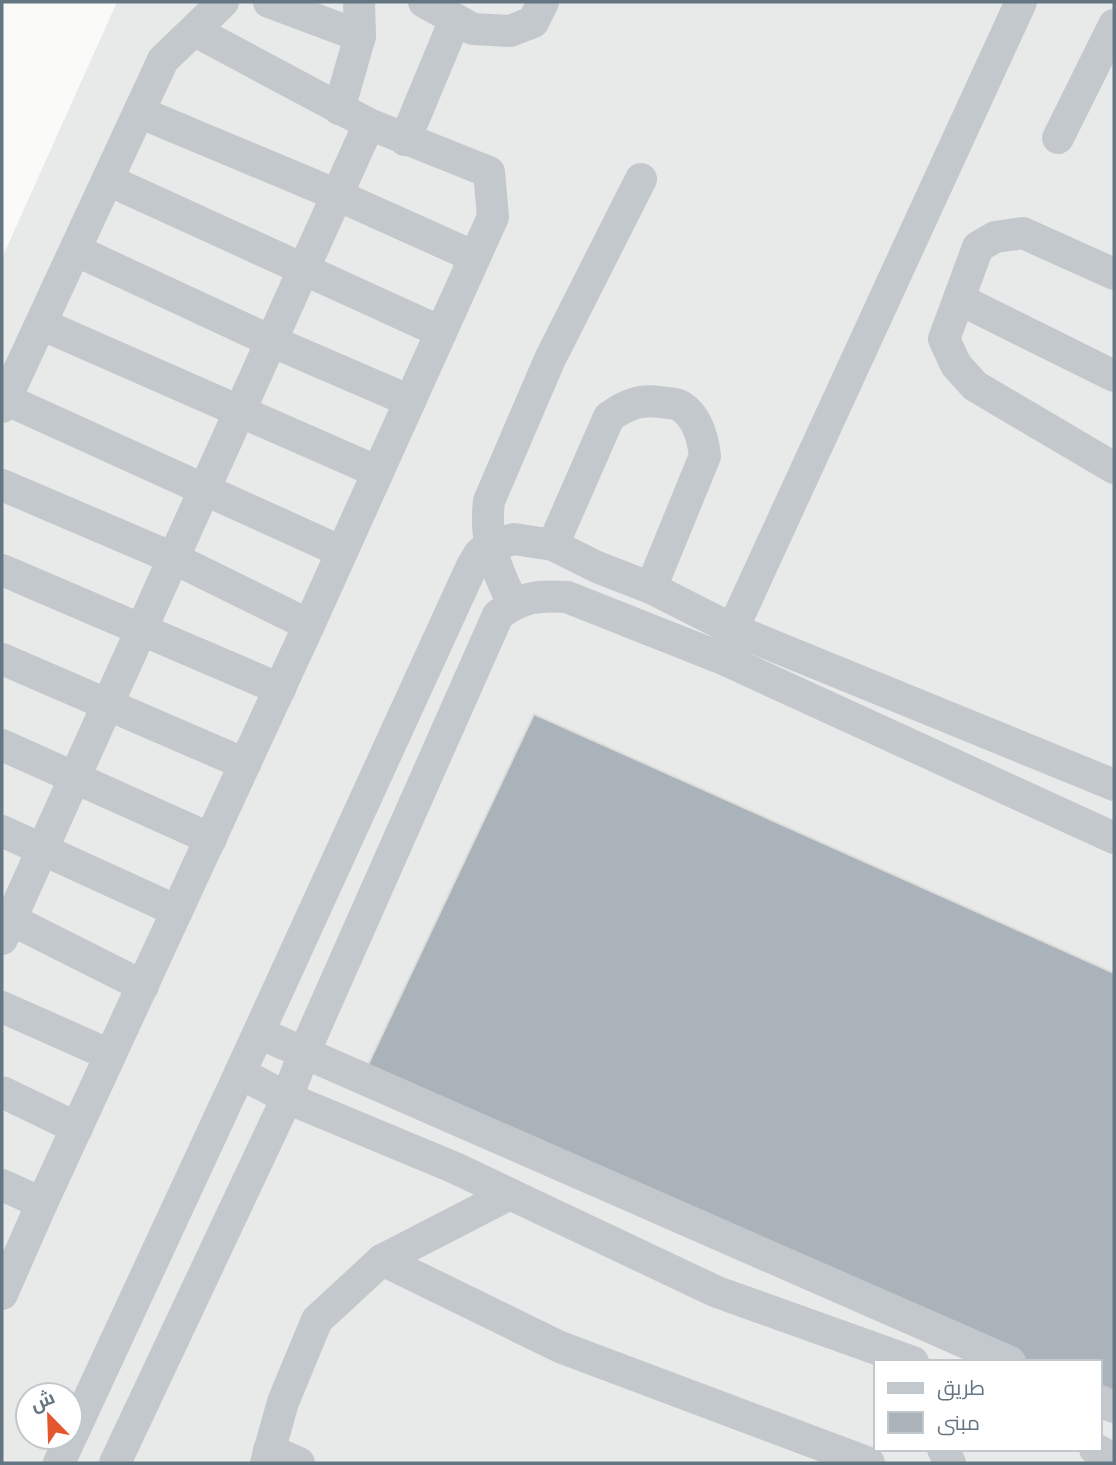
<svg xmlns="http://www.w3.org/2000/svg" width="1116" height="1465" font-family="Lato,Cairo,sans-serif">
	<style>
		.built { fill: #e8e9e9; fill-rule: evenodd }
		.building { fill: #aab3b9; stroke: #dcdcda; stroke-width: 2 }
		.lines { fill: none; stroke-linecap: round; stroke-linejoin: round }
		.minor { stroke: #c3c8cc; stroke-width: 32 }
	</style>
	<rect width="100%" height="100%" fill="#fafaf8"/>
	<path class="built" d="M 117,2 L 1114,2 L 1114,1463 L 2,1463 L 2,258 ZM 876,1362 L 1100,1362 L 1100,1449 L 876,1449 ZM 28,1395 L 70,1395 L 70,1437 L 28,1437 Z"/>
	<polygon class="building" points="534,714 1114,973 1114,1401 1100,1395 1100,1362 1025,1362 364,1073"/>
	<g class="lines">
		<g class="minor">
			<polyline points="269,2 360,36"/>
			<polyline points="424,2 473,29 510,31 533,22 543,2"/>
			<polyline points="339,109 360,36 359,2"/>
			<polyline points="139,112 337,195 475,257"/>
			<polyline points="1058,138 1114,25"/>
			<polyline points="405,140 455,20"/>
			<polyline points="108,180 441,332"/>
			<polyline points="75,250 271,341 410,401"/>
			<polyline points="1114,274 1023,233 995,237 978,247 944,339 956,365 975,386 1114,468"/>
			<polyline points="959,299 1114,376"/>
			<polyline points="41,324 378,472"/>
			<polyline points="5,399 342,552"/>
			<polyline points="2,407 163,60 223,2"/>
			<polyline points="2,485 173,558 309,625"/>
			<path d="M 553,545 L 609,417 C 626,405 639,399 660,402 C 666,403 677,403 682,407 C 698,418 703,439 705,456 L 651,588"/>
			<polyline points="2,570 280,689"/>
			<path d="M 513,604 C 496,568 484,542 489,501 L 550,359 L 641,179"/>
			<polyline points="725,646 1021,2"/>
			<polyline points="2,659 245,764"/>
			<polyline points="2,745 211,839"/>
			<polyline points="2,831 177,911"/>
			<polyline points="2,915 143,986"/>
			<polyline points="2,939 369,124"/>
			<polyline points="2,1007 110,1055"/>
			<polyline points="259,1033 1010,1362"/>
			<polyline points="2,1092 77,1128"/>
			<polyline points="2,1185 42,1203 309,625 493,217 489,172 369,124 195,31"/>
			<polyline points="382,1260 560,1347 869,1463"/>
			<polyline points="2,1294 42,1203"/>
			<polyline points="913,1362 717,1292 455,1168 287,1098 240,1073 472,566 480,553 490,546 514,539 553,545 597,567 651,588 732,629 1114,785"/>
			<polyline points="1100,1401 1114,1407"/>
			<polyline points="943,1449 950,1463"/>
			<polyline points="1095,1449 1114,1459"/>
			<polyline points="269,1450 299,1463"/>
			<polyline points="59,1463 240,1073"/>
			<path d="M 115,1463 L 287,1098 L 304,1053 L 498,615 C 522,597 537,595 567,597 L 721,658 L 1114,838"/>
			<polyline points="266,1463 283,1402 317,1320 382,1260 510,1194"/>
		</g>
	</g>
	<rect width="1116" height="1465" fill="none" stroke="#657683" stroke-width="7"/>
	<rect x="874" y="1360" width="228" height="91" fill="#ffffff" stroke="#c1c8cd" stroke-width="2"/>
	<rect x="888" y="1383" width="35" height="10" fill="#c3c8cc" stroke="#c1c8cd" stroke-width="2"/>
	<text x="937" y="1395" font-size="21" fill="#657683">طريق</text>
	<rect x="888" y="1412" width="35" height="21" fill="#aab3b9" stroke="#c1c8cd" stroke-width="2"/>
	<text x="937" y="1430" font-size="21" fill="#657683">مبنى</text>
	<g transform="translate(49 1416) rotate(337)"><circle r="33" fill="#ffffff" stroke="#c1c8cd" stroke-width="2"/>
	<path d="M0-5L12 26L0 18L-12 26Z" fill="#e4572e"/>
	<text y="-10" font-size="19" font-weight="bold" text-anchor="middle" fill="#657683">ش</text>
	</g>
</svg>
